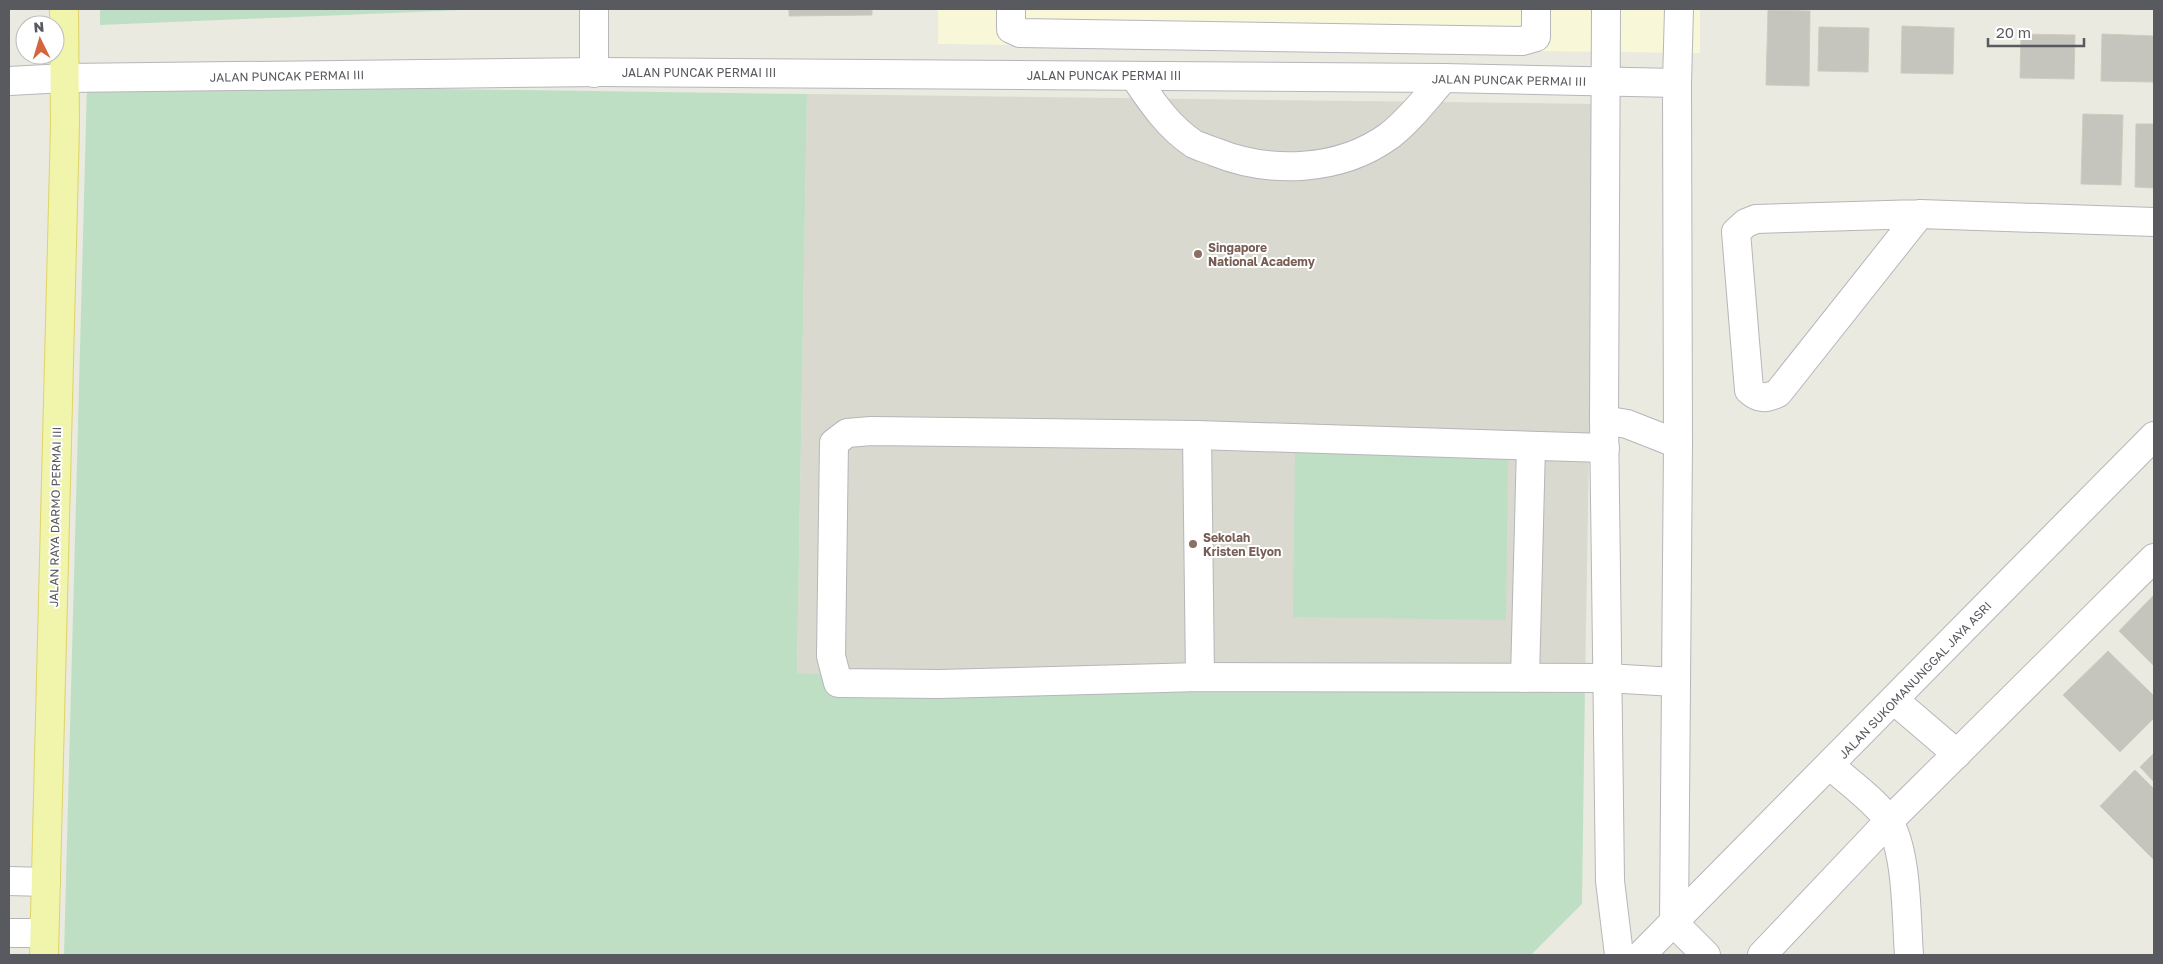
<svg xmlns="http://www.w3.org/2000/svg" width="2163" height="964" font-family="'Golos Text',sans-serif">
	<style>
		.commercial { fill: #f8f7d7 }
		.education { fill: #d9d9cf }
		.green { fill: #bfdfc5 }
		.building { fill: #c5c4bd; stroke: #ceccbf }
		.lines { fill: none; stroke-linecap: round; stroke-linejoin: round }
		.minor-casing { stroke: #b6b6bb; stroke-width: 30 }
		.major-casing { stroke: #ded465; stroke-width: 30 }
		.minor { stroke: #fff; stroke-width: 28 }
		.major { stroke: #f1f4ab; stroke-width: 28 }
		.education-dot { fill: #8d6e63; stroke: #fff; stroke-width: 2 }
		.labels { text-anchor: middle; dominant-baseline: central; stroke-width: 4; stroke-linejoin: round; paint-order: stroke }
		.street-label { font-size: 12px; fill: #595a5f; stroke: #fff }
		.education-label { font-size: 12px; font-weight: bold; fill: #785e54; stroke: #fff; text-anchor: start }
	</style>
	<rect width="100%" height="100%" fill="#eaeae0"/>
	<polygon class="commercial" points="938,9 1700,9 1700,53 938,44"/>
	<polygon class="education" points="807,94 1595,104 1585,684 797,673"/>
	<g class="green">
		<polygon points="100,9 487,9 100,25"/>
		<polygon points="87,84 807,94 797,673 1585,684 1582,904 1531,955 64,955"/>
		<polygon points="1295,447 1508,450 1506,620 1293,617"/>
	</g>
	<g class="building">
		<polygon points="789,9 872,9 872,15 789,16"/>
		<polygon points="1768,10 1810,11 1809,86 1766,85"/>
		<polygon points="1902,26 1954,28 1953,74 1901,73"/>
		<polygon points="1819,27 1869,28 1868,72 1818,71"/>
		<polygon points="2021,34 2075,35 2074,79 2020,78"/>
		<polygon points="2102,34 2154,36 2154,82 2101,81"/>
		<polygon points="2083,114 2123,115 2121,185 2081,184"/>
		<polygon points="2136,124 2154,124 2154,188 2135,187"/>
		<polygon points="2153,596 2154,597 2154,666 2119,631"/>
		<polygon points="2108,651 2154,696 2154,718 2120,752 2063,695"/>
		<polygon points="2154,753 2154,782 2140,767"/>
		<polygon points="2135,770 2154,789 2154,860 2100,806"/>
	</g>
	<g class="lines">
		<defs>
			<g id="minor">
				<polyline points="594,9 594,73"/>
				<polyline points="1011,9 1011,29 1020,33 1522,41 1536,37 1536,9"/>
				<path d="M 1134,76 C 1151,101 1168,127 1194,144 C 1200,147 1208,149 1215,152 C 1270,174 1339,172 1389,136 C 1410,120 1426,98 1444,78"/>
				<polyline points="9,81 65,78 602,72 1444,78 1677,83"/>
				<path d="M 1920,214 L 1778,393 C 1766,399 1759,399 1749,390 L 1736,232 L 1746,223 L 1756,219 L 1920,214 L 2154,222"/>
				<polyline points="1604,420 1606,9"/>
				<polyline points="1197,435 1200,677"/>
				<polyline points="1605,448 1197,435 871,431 847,433 834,443 831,656 838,683 939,684 1200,677 1606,678 1675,682"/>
				<polyline points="1525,678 1531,446"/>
				<polyline points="1894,700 1957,754"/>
				<path d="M 1830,765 C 1847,781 1877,802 1888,820 C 1908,852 1906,918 1909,955"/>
				<polyline points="9,881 46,882"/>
				<polyline points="1674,923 1678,444 1677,83 1679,9"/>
				<polyline points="1674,923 1706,955"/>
				<polyline points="9,933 44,933"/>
				<polyline points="1619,955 1610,881 1604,420 1627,424 1678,444"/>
				<polyline points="1641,955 2154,436"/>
				<polyline points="1762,955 1889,821 2154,558"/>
			</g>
			<polyline id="major" points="44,955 65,125 64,9"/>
		</defs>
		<use href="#minor" class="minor-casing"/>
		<use href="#major" class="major-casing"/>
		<use href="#minor" class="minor"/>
		<use href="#major" class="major"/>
	</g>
	<g class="education-dot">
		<circle cx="1198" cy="254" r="5"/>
		<circle cx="1193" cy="544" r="5"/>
	</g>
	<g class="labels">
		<g class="street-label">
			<text x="699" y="72">JALAN PUNCAK PERMAI III</text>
			<text x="1104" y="75">JALAN PUNCAK PERMAI III</text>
			<text transform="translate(287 76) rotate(-1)">JALAN PUNCAK PERMAI III</text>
			<text transform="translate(1509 80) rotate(1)">JALAN PUNCAK PERMAI III</text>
			<text transform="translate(55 517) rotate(-89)">JALAN RAYA DARMO PERMAI III</text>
			<text transform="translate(1915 680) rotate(-46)">JALAN SUKOMANUNGGAL JAYA ASRI</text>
		</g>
		<g class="education-label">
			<text x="1208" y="247">Singapore<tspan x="1208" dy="14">National Academy</tspan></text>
			<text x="1203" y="537">Sekolah<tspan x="1203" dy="14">Kristen Elyon</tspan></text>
		</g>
	</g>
	<rect width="2163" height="964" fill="none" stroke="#595a5f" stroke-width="20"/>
	<g transform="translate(40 40) rotate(355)"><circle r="24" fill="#ffffff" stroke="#bdbdbf"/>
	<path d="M0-4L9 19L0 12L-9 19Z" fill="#d2673e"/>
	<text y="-8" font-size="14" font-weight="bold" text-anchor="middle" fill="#595a5f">N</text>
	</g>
	<path d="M1988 38v8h96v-8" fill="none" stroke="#595a5f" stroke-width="2.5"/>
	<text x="1996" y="38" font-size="15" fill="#595a5f" stroke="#ffffff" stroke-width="4" paint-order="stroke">20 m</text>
</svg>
